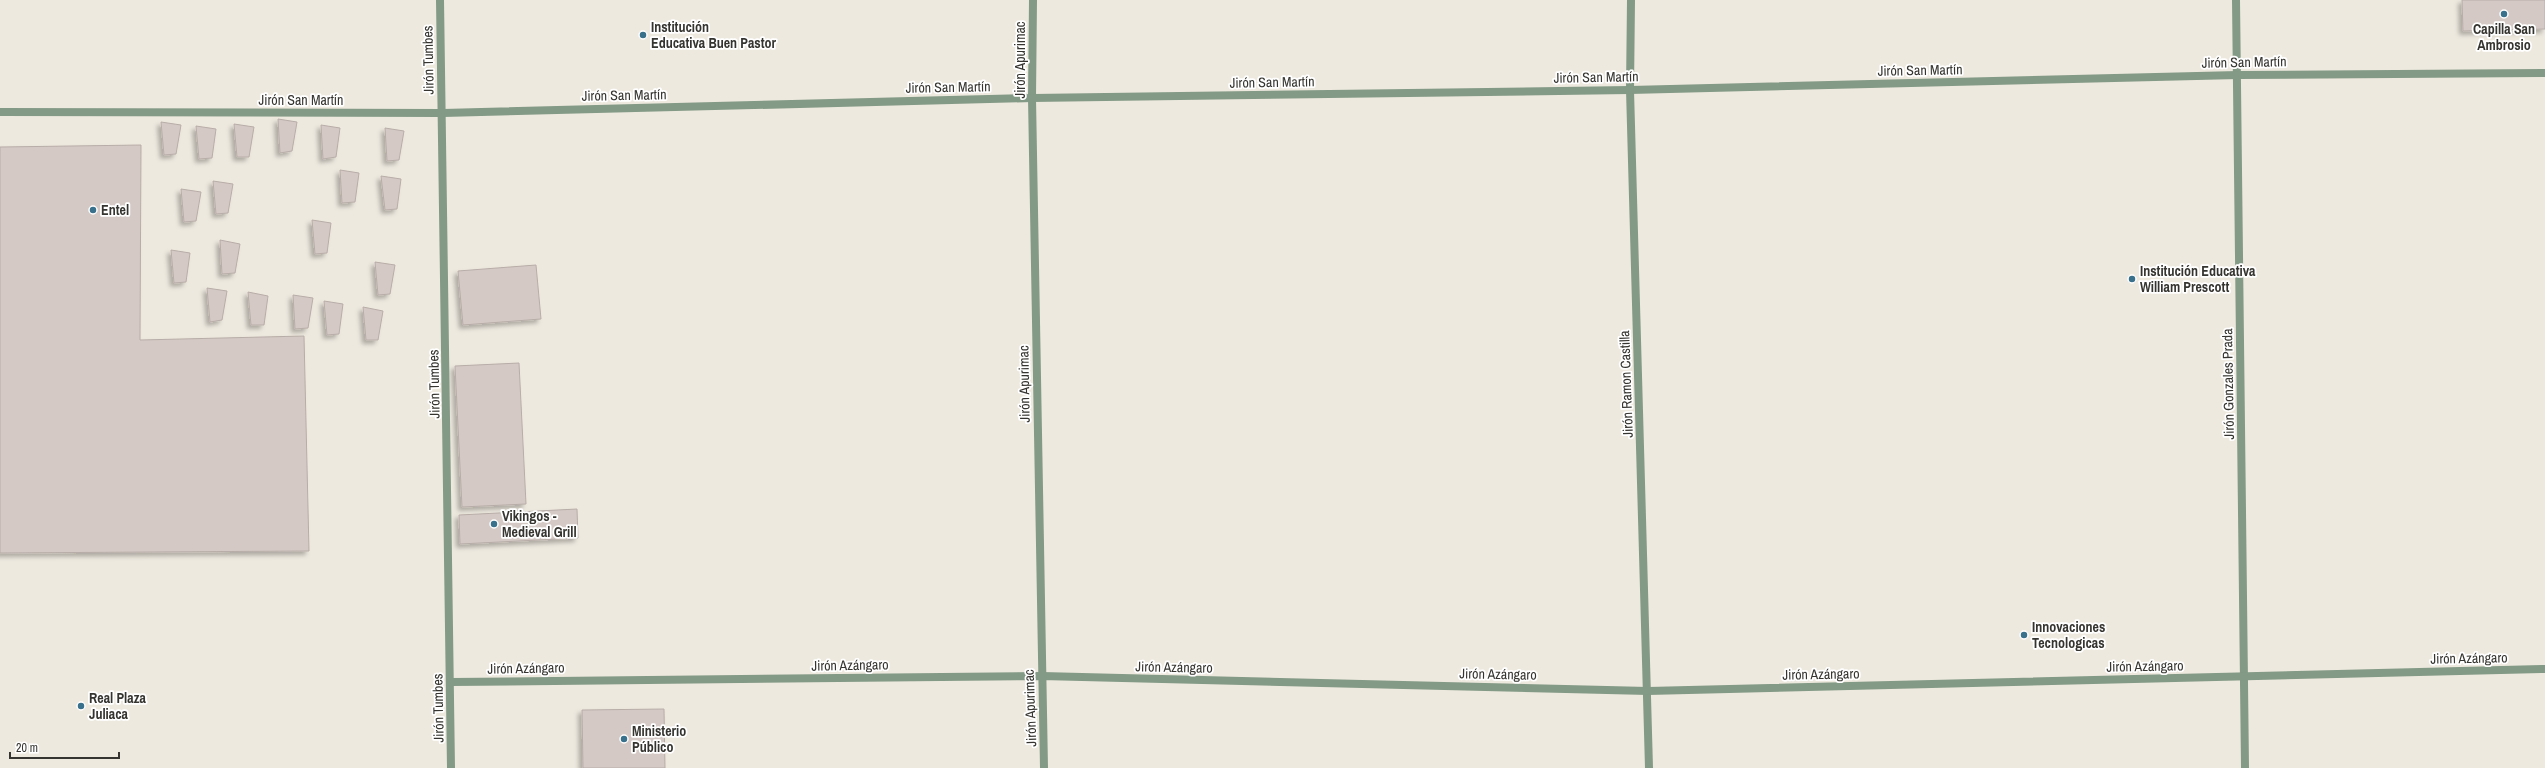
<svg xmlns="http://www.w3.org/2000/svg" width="2545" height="768" font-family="'Archivo Narrow',sans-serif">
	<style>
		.building { fill: #d4c9c4; stroke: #b8ada8; filter: url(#shadow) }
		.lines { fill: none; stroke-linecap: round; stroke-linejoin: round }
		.minor { stroke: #839a86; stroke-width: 8 }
		.tertiary { stroke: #839a86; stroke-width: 8 }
		.poi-dot { fill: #39708b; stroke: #fff; stroke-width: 1.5 }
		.labels { text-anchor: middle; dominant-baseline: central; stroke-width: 3.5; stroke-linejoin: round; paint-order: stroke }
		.poi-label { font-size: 14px; font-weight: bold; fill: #353430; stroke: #fff; text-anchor: start }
		.street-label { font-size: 14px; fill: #353430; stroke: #fff }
	</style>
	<defs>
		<filter id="shadow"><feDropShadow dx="-3.5" dy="3.5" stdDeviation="2" flood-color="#0004"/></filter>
	</defs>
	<rect width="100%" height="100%" fill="#eee9df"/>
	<g class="building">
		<polygon points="2462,0 2545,0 2545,29 2463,31"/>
		<polygon points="278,119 297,122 292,151 280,153"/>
		<polygon points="161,122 181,125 176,154 164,155"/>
		<polygon points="234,124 254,127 249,157 237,157"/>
		<polygon points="321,125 340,128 336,157 323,159"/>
		<polygon points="196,126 216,129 212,158 199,159"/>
		<polygon points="385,128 404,131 399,160 387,161"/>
		<polygon points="141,145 140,340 304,336 309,551 0,553 0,147"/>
		<polygon points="340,170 359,173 355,202 342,203"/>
		<polygon points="381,176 401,179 397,209 385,210"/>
		<polygon points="213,181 233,184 228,213 216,214"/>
		<polygon points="181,189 201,192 196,221 184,222"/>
		<polygon points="312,220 331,223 327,253 315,254"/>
		<polygon points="220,240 240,244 235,273 222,274"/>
		<polygon points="171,250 190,253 186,282 174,283"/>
		<polygon points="375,262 395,265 390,294 378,295"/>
		<polygon points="536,265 541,319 463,325 458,271"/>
		<polygon points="207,288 227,291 222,320 210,322"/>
		<polygon points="248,292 268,296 264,325 251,325"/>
		<polygon points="293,295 313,298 308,328 295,329"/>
		<polygon points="324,301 343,304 339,334 327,335"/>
		<polygon points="363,307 383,311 378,340 366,340"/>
		<polygon points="519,363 526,504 462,507 455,366"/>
		<polygon points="577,509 578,538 460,544 459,515"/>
		<polygon points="664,709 665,768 583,768 582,710"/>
	</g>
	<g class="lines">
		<g class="minor">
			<polyline points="440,0 451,768"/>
			<polyline points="1033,0 1032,98 1044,768"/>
			<polyline points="1631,0 1630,90 1649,768"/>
			<polyline points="2236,0 2245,768"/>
			<polyline points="451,682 1042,676 1648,691 2545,669"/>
		</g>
		<polyline class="tertiary" points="0,112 443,113 1032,98 1630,90 2238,75 2545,73"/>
	</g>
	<g class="poi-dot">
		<circle cx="2504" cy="14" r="4"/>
		<circle cx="643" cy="35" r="4"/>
		<circle cx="93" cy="210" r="4"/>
		<circle cx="2132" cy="279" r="4"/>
		<circle cx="494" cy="524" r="4"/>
		<circle cx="2024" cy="635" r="4"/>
		<circle cx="81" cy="706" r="4"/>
		<circle cx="624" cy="739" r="4"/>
	</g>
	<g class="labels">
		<g class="poi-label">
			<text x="651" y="27">Institución<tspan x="651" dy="16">Educativa Buen Pastor</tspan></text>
			<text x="2504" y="29" text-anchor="middle">Capilla San<tspan x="2504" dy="16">Ambrosio</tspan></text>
			<text x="101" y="210">Entel</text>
			<text x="2140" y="271">Institución Educativa<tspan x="2140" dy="16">William Prescott</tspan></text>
			<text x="502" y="516">Vikingos -<tspan x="502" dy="16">Medieval Grill</tspan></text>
			<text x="2032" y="627">Innovaciones<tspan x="2032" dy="16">Tecnologicas</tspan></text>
			<text x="89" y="698">Real Plaza<tspan x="89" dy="16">Juliaca</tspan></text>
			<text x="632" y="731">Ministerio<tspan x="632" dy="16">Público</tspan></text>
		</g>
		<g class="street-label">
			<text transform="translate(428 60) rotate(-91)">Jirón Tumbes</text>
			<text transform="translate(1020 60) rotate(-90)">Jirón Apurimac</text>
			<text transform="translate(2244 62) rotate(-1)">Jirón San Martín</text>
			<text transform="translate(1920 70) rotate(-1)">Jirón San Martín</text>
			<text transform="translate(1596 77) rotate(-1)">Jirón San Martín</text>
			<text transform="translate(1272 82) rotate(-1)">Jirón San Martín</text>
			<text transform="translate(948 87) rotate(-1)">Jirón San Martín</text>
			<text transform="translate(624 95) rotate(-1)">Jirón San Martín</text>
			<text x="301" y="100">Jirón San Martín</text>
			<text transform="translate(434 384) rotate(-91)">Jirón Tumbes</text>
			<text transform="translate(1024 384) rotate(-91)">Jirón Apurimac</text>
			<text transform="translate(1626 384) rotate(-92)">Jirón Ramon Castilla</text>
			<text transform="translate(2228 384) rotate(-91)">Jirón Gonzales Prada</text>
			<text transform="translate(2469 658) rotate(-1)">Jirón Azángaro</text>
			<text transform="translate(850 665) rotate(-1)">Jirón Azángaro</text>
			<text transform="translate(2145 666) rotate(-1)">Jirón Azángaro</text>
			<text transform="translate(1174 667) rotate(1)">Jirón Azángaro</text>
			<text transform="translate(526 668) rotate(-1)">Jirón Azángaro</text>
			<text transform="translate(1498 674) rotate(1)">Jirón Azángaro</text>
			<text transform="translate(1821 674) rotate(-1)">Jirón Azángaro</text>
			<text transform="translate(438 708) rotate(-91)">Jirón Tumbes</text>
			<text transform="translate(1030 708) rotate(-92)">Jirón Apurimac</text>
		</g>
	</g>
	<path d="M10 752v6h109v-6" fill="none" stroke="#353430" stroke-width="2"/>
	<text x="16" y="752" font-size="12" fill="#353430" stroke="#ffffff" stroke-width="3" paint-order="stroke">20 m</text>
</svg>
